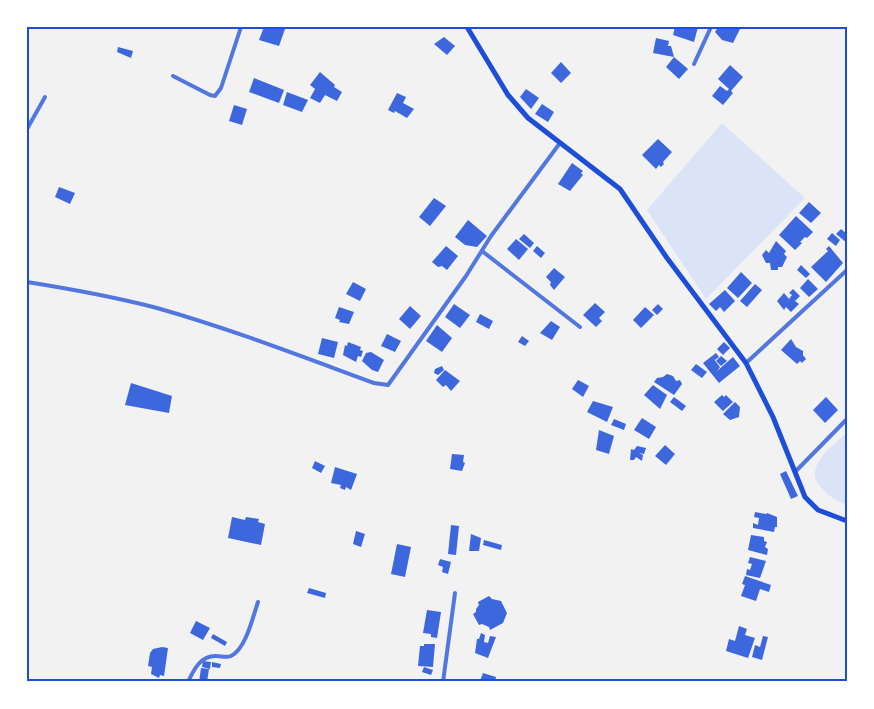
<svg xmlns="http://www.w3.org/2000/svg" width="874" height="709" font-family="'Nunito Sans',sans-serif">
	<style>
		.green { fill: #dbe4f7 }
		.building { fill: #3d67dc }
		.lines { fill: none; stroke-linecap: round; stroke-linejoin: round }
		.minor { stroke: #5277de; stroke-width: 4 }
		.secondary { stroke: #1d4ed8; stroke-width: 5 }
		.neatline { fill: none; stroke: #1d4ed8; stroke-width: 2 }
	</style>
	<rect width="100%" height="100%" fill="#f2f2f2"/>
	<g class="green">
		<polygon points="722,123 805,198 706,299 647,210"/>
		<path d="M 847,433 L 847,505 C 833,499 830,497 820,486 C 803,467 833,445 847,433 Z"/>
	</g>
	<g class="building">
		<polygon points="264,27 285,29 279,46 259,40"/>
		<polygon points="675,27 698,27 694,42 673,35"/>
		<polygon points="718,27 741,27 733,43 722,40 715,32"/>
		<polygon points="444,37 455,46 447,55 434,44"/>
		<polygon points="656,38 669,41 668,46 671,46 674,57 653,53"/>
		<polygon points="118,47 133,51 131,58 117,52"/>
		<polygon points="674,57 688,69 679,79 666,67"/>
		<polygon points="561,62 571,73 561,83 551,73"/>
		<polygon points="730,65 743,77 731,91 733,93 723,105 712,96 720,86 727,91 729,89 718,79"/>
		<polygon points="320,72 335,85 334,87 342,92 337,101 325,95 320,103 310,98 315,89 310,85"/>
		<polygon points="254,78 284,90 279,103 249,92"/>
		<polygon points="526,89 539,98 531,109 520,97"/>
		<polygon points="287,92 308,100 302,112 283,105"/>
		<polygon points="397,93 406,97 403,103 414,109 407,118 395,111 394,113 388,110"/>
		<polygon points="542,104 554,112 548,122 535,114"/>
		<polygon points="234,105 247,109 242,125 229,121"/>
		<polygon points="658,139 672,152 663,162 664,164 661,167 659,165 656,169 642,155"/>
		<polygon points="572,163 583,171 581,173 583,175 570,191 558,184"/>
		<polygon points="59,187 75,193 70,204 55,197"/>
		<polygon points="434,198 446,206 430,226 419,217"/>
		<polygon points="809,202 821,213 811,223 799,213"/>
		<polygon points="796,216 813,232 807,238 805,237 800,242 802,243 795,250 779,235"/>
		<polygon points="468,220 487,236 477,247 465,245 455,237"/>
		<polygon points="841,229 847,234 847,243 836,234"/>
		<polygon points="832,233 840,240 836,246 827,239"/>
		<polygon points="524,234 534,243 530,248 519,239"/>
		<polygon points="516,239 528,249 519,260 507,249"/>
		<polygon points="776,241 786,251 784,254 787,257 782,267 778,267 778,270 771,270 770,263 766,263 762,255 766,250 769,253"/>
		<polygon points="446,246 458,256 447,270 442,266 438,267 432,262"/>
		<polygon points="537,246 545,253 541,258 533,251"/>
		<polygon points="829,246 843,263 826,282 811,267 828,251 826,249"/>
		<polygon points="801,265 810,274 806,278 797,270"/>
		<polygon points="554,268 565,277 554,290 550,285 551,282 546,277"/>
		<polygon points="741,272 752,283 738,298 727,288"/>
		<polygon points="808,279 818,289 809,297 800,288"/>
		<polygon points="353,282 366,289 360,301 346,294"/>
		<polygon points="755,284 762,290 747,307 740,301"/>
		<polygon points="793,289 800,296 795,301 799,304 791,312 786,307 784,310 777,301 784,293 789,299 792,295 789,293"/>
		<polygon points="725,290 735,301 724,312 720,307 716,311 709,304"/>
		<polygon points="595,303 605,312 599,318 602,321 596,327 583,315"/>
		<polygon points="454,304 470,315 460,328 445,317"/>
		<polygon points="658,304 663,309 657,315 652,310"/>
		<polygon points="410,306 421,316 410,329 399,319"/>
		<polygon points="339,307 354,312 349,324 339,322 340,320 335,318"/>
		<polygon points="645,307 654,315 641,328 633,320"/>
		<polygon points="480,314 493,321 489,329 476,322"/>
		<polygon points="551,321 560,327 552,340 540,333"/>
		<polygon points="437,325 452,338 442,352 426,341"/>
		<polygon points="387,334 401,341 395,352 381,346"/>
		<polygon points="522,336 529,341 525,346 518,342"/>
		<polygon points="322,338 338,342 334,358 318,354"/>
		<polygon points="791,339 796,347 803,351 803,355 806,359 802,363 800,361 797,364 781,350"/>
		<polygon points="348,342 361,347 360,350 363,351 361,357 358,356 356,362 343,355 345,345 347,346"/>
		<polygon points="724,342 730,348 723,355 717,349"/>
		<polygon points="371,352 384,360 378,372 372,370 362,361 366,353"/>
		<polygon points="716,353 719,357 715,360 713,358 720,367 717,371 733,357 740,366 719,383 703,363"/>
		<polygon points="721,356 727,361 721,366 716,361"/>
		<polygon points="696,364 707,372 702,378 691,370"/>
		<polygon points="442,366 444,370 438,375 434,373 435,369"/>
		<polygon points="445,370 460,381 451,391 446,385 443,387 436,380"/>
		<polygon points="667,374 673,376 676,381 680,380 682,384 674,395 654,382 657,378 663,377"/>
		<polygon points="578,380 589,386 583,397 572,389"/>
		<polygon points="131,383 172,396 169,413 125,405"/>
		<polygon points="653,385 667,395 660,409 644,395"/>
		<polygon points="722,395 724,397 726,395 733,402 723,411 714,402"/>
		<polygon points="674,397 686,406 682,411 670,402"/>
		<polygon points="826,397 838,410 825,423 813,410"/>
		<polygon points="593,401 613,407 607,422 587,412"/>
		<polygon points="735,402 740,407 739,417 730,420 723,414"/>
		<polygon points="642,418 656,427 649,439 634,430"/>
		<polygon points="614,419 626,424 624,430 611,425"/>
		<polygon points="599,430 614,436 609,454 596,450"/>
		<polygon points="665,445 675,454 666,465 655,456"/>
		<polygon points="637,446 646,448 644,454 639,453 643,455 642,461 636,457 634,460 630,460 631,449 634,450"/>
		<polygon points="452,454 464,455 463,462 465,463 462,471 450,469"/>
		<polygon points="315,461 325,466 321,473 312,468"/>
		<polygon points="335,467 357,474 351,490 346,487 345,490 340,488 341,485 331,483"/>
		<polygon points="786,471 798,496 791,499 780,474"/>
		<polygon points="755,512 766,514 767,513 777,517 777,527 775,527 774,532 753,528 753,523 758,525 759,518 754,517"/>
		<polygon points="232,517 245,520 246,517 259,519 258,522 265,524 261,545 228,538"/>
		<polygon points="451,525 459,526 456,555 448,554"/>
		<polygon points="356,531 365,534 361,547 353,544"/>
		<polygon points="471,534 481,538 479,551 469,551"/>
		<polygon points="751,535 764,537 764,541 767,542 765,547 768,549 767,555 748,550"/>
		<polygon points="484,540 502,545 501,550 483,545"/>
		<polygon points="397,544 411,547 405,577 391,574"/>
		<polygon points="750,557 766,561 760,578 746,575 747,569 750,570 752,564 748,563"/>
		<polygon points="440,559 451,562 448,574 442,572 443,567 438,565"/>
		<polygon points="745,576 771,585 769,592 760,589 756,601 741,596 745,585 742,584"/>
		<polygon points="309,588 326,593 325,598 307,593"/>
		<polygon points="489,596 492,599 501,601 507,613 503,623 490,630 489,627 482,624 479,625 473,614 476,612 476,609 479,605 478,602"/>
		<polygon points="427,610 441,612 437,638 431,637 431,634 423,633"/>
		<polygon points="196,621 210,628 203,640 190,633"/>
		<polygon points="739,626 747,629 745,635 755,638 748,658 726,651 729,639 735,641"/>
		<polygon points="481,633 485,635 484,642 488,643 490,636 496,637 488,658 475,653 477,639 479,639"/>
		<polygon points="213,634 227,642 225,646 211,638"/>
		<polygon points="763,636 768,637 762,660 752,657 755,645 760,647"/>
		<polygon points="424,644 435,644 433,667 418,666 420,646 424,646"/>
		<polygon points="162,647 168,648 164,676 160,675 159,678 151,674 152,667 148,666 150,653 153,649"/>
		<polygon points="203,661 211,662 210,669 202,667"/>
		<polygon points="212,662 221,664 220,668 212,667"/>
		<polygon points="424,667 433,670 431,675 422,672"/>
		<polygon points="201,668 209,669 207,682 199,682"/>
		<polygon points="483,673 496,677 495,682 480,681"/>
	</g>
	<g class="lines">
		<g class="minor">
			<polyline points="694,64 711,27"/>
			<polyline points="173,76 210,95 215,96 221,88 241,27"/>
			<polyline points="27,129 45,97"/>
			<polyline points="482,251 580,327"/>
			<path d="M 27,282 C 71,289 115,297 157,308 C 231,329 303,357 374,383 L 388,385 L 466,276 L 491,236 L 560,143"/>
			<polyline points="746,363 847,270"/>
			<polyline points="795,472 847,419"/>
			<path d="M 188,682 C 194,669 201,655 217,656 C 221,656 227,658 231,656 C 246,649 253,616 258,602"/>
			<polyline points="443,682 455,593"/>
		</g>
		<polyline class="secondary" points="467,27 508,95 528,118 620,189 667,258 746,363 773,417 805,497 818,510 847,521"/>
	</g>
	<rect width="874" height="709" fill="none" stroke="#ffffff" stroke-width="57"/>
	<rect x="28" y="28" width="818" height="652" class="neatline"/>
</svg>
